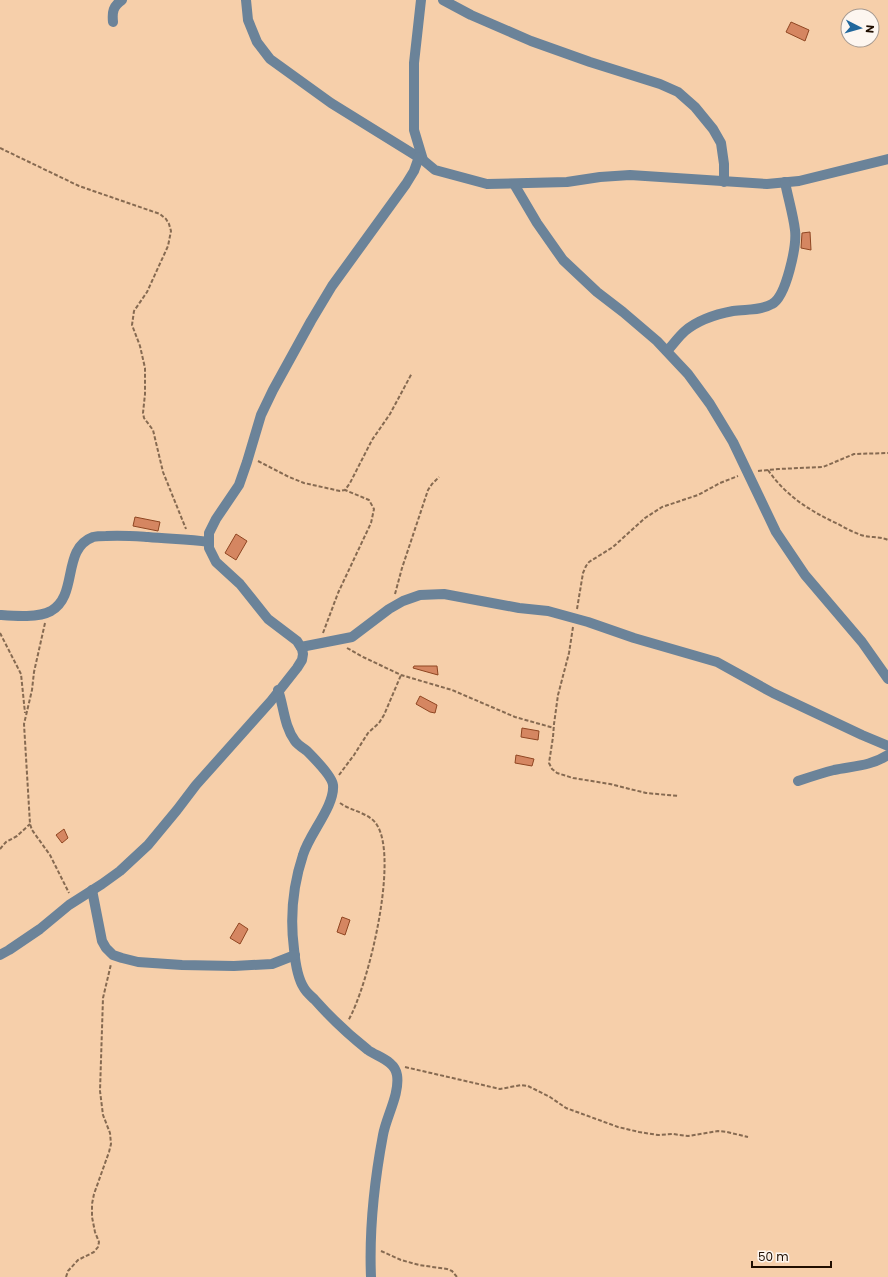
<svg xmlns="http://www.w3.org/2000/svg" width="888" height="1277" font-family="Poppins,sans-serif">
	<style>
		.building { fill: #d58661; stroke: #8f4622 }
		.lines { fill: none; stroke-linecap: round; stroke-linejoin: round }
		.path { stroke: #866a51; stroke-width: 2; stroke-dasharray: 4 2; stroke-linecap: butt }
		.minor { stroke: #6b8399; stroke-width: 10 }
	</style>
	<rect width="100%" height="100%" fill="#f6cfaa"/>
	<g class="building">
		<polygon points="791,22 809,30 805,41 786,32"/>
		<polygon points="810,232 811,250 801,248 802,233"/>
		<polygon points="135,517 160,522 158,531 133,526"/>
		<polygon points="236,534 247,541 236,560 225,553"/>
		<polygon points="414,666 437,666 438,675 413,668"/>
		<polygon points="420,696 437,705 435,713 430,712 416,704"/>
		<polygon points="522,728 539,731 538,740 521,737"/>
		<polygon points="516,755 534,759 532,766 515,763"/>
		<polygon points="64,829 68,838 62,843 56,835"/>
		<polygon points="342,917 350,920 345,935 337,932"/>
		<polygon points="239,923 248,929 240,944 230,938"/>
	</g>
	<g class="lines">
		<g class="path">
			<polyline points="0,148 79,186 160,214 166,219 169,224 171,231 168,246 147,292 134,311 132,325 140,346 145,368 145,394 143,413 144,418 153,430 163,472 186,529"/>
			<polyline points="258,461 289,477 304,483 340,491 345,490 350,483 372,440 390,414 412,373"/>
			<path d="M 768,470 C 786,496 810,511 838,524 C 845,528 853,532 861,535 C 870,538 879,536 888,540"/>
			<polyline points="758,471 778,469 823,467 854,454 888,453"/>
			<polyline points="395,594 402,568 428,490 432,484 439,477"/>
			<polyline points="577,609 583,573 586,566 589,562 613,547 645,518 662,507 698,495 720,483 738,476"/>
			<polyline points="45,623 34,672 32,690 24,724 30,824 32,830 50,855 69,893"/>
			<polyline points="573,627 569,653 558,695 554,724 553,737 549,763 552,769 557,773 573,778 610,784 646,793 679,796"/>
			<polyline points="0,633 21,674 25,713"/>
			<polyline points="323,633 338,593 371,523 374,509 369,500 345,490"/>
			<polyline points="347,648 361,656 401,675 452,690 515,717 554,728"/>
			<polyline points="339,775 354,755 368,733 379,723 384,715 401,675"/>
			<path d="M 340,803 C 351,811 370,813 377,825 C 399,860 368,987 348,1021"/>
			<polyline points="0,849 6,842 17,836 30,824"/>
			<polyline points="405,1067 500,1089 521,1085 528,1086 550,1097 566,1108 618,1127 639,1132 658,1135 673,1134 688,1136 718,1131 727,1132 748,1137"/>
			<polyline points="381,1251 401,1260 419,1265 447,1269 452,1271 457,1277"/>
			<polyline points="66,1277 68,1271 78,1260 94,1252 98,1247 99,1242 95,1232 92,1217 92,1204 94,1194 109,1152 111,1144 110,1133 103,1115 100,1091 103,998 111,964"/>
		</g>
		<g class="minor">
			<polyline points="246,0 248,20 257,42 270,59 331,103 423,160"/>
			<polyline points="421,0 414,63 414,130 423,160 435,170 487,184 567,182 600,177 630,175 767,184 799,181 888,159"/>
			<polyline points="443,0 471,15 531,41 590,62 660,84 678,92 695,107 713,129 721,143 724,164 724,182"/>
			<path d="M 113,22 C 112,12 113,6 122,0"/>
			<polyline points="514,184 537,223 563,260 597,292 623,312 657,341 688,374 710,404 733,442 776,532 805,575 862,642 888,679"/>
			<path d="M 667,351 C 673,345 678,337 685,331 C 698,320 717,314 733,311 C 746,309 760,311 772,304 C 786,297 797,246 795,230 C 793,214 788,198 785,182"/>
			<path d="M 0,615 C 14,616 38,618 51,611 C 79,595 61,549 93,537 C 97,536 102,536 106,536 C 121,535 133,536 148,537 C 169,539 189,539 209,542"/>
			<polyline points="301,647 352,637 389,609 403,601 420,595 444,594 519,608 548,611 588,622 634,638 717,662 773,693 862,735 888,746"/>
			<path d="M 278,690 C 284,707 284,726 295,741 C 298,745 303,748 307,751 C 314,758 332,776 333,785 C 335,806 309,834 303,855 C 293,885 290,918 294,949 C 295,960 298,979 304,988 C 306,992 311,996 315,1000 C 331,1018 349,1035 368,1050 C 378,1057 395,1061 397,1075 C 400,1094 386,1117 383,1135 C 374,1183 369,1229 371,1277"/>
			<path d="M 798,781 C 810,777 822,773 834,770 C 853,766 871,766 888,755"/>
			<polyline points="92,890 102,941 106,948 113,955 122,958 138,962 182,965 234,966 272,964 295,955"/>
			<polyline points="0,955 9,950 40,929 69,905 102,884 120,871 148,845 177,810 196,785 271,701 297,668 302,660 303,654 302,649 297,641 268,619 240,584 216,562 209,548 209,533 216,519 239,485 247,462 261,415 273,390 311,321 332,286 406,184 414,171 419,157"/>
		</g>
	</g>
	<g transform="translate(860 28) rotate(96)"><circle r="19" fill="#fdf6f0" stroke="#a59990"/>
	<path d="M0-3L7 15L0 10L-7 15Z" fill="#21679c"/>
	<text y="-6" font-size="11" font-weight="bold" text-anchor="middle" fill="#200e00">N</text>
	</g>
	<path d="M752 1261v6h79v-6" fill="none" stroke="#200e00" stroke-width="2"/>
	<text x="758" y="1261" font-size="12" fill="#200e00" stroke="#fdf6f0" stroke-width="3" paint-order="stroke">50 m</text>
</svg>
